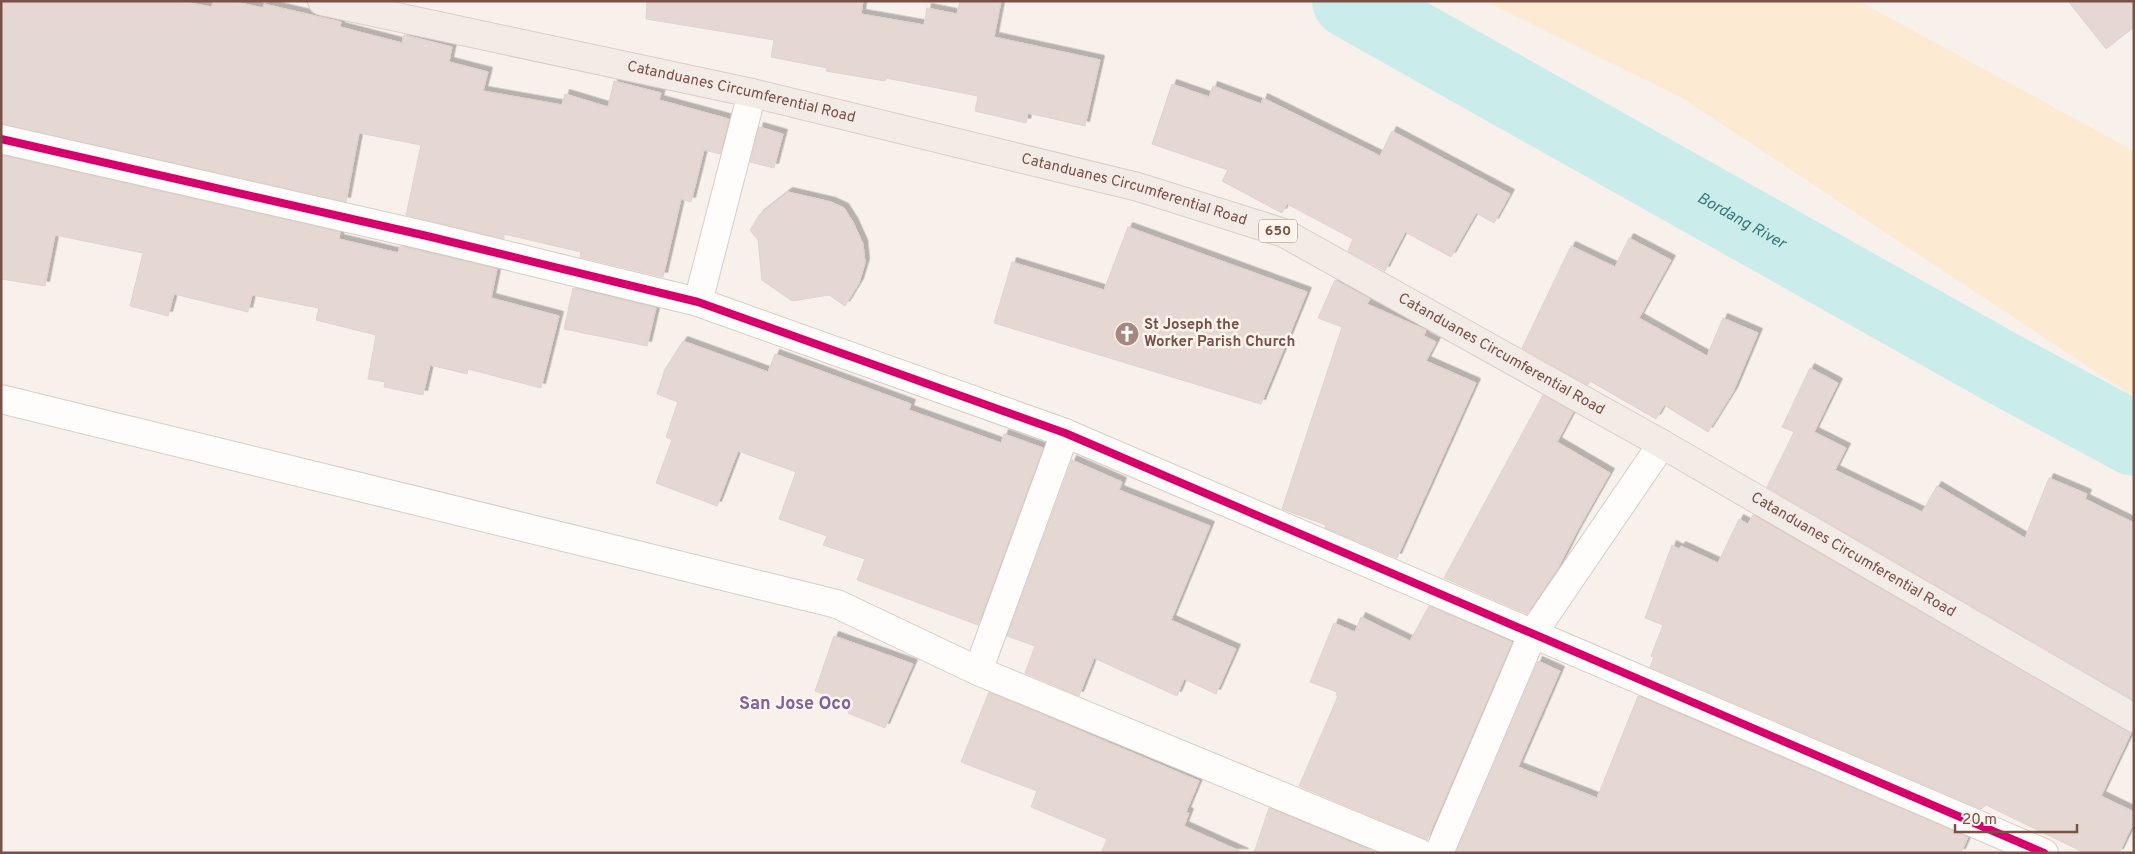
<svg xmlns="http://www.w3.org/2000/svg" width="2135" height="854" font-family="Overpass,sans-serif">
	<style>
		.sand { fill: #fcead2 }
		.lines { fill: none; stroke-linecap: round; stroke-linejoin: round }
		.river { stroke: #caecea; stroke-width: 74 }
		.building { fill: #e5d7d2; stroke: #e2d2cc; filter: url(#shadow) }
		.minor-casing { stroke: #d7ccc8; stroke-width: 30 }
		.major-casing { stroke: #dacdc8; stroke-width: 30 }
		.minor { stroke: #fefdfc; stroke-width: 28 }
		.major { stroke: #f3ebe5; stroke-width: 28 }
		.cycleway-casing { stroke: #fff5ed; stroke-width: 11 }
		.cycleway { stroke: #d6006c; stroke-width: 8 }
		.labels { text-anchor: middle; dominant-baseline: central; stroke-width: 5; stroke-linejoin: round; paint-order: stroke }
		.shield { fill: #fff5ed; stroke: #a28279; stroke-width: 1 }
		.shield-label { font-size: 14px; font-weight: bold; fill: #7a5047 }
		.street-label { font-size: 15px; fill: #7a5047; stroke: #fff5ed }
		.poi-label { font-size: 15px; font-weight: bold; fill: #7a5047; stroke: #fff5ed; text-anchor: start }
		.water-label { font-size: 16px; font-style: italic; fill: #367979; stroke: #fff5ed }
		.quarter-label { font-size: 18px; font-weight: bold; fill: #7f629e; stroke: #fff5ed }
	</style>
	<defs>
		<filter id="shadow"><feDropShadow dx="4.5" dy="-4.5" stdDeviation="0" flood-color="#0004"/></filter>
	</defs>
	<rect width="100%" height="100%" fill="#f8f1eb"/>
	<polygon class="sand" points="1485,1 1859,1 2134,151 2134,397 1682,98"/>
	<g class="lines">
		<path class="river" id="s1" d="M 1349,1 L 2004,369 L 2134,439"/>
	</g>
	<g class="building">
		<polygon points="1,1 178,1 212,7 213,1 231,1 263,8 264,4 341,22 340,27 402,43 404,35 452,47 449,62 488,72 483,91 562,105 565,94 608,107 614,81 661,93 659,100 729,119 720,154 704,150 691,202 681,199 663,277 580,257 581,252 504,234 504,239 406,215 421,145 359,133 346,202 1,124"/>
		<polygon points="647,1 863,1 861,14 924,25 927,8 957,14 960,1 1001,1 994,37 1100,60 1085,126 1028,113 1026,123 975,111 978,96 886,78 885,81 826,71 827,68 771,57 774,40 646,19"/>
		<polygon points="2068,1 2134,1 2134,27 2106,49"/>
		<polygon points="1172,84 1209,97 1213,86 1261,104 1263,98 1380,156 1392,131 1510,194 1494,223 1476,213 1451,257 1405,232 1385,271 1348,251 1353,239 1287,204 1282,213 1222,181 1228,170 1152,144"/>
		<polygon points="759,127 783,134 774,168 750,162"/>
		<polygon points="1,155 340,232 339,239 398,253 400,246 497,269 491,298 559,316 541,388 468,369 467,374 430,365 423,395 384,387 385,382 368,379 376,335 316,320 319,308 252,295 248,312 174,294 168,316 130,306 143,253 55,235 45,286 1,279"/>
		<polygon points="788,192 831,202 844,208 853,222 863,244 865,263 859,283 845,306 829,295 792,301 762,280 758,240 750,230 759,215"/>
		<polygon points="1128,227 1307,292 1261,404 994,323 1012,262 1104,290"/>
		<polygon points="1629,238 1671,260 1639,318 1707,356 1723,318 1758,333 1733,392 1708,432 1664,405 1656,419 1590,381 1588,385 1522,348 1571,246 1615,267"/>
		<polygon points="1335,280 1370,299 1367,304 1426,330 1424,336 1436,342 1426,361 1476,383 1397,558 1325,528 1326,525 1282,509 1342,327 1318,318"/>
		<polygon points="573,288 656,308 647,346 564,329"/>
		<polygon points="683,341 768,372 775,354 911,404 909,410 1001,443 1004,434 1043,448 978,625 857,580 865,559 823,545 827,536 779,519 796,472 738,451 717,506 656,483 672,440 666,437 678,402 657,394 665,369"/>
		<polygon points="1810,368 1838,383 1814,432 1846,448 1835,470 1922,512 1937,486 2025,538 2049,478 2087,494 2085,499 2134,523 2134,700 1767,487 1794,432 1782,427"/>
		<polygon points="1543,395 1573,412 1557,442 1610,473 1577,531 1558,568 1527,614 1444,578"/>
		<polygon points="1072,460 1122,482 1119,490 1210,526 1171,620 1236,649 1216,694 1184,679 1177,696 1094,658 1079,696 1025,673 1035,646 1007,636"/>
		<polygon points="1753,515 2131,733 2101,796 2134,812 2134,822 2119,853 2085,853 1986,805 1981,809 1650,667 1654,657 1651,656 1663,625 1645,618 1672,545 1679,549 1681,546 1718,563 1739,519 1748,524"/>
		<polygon points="1429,606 1512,642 1427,840 1299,786 1338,696 1336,695 1337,692 1310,682 1334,623 1355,632 1361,617 1410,641"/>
		<polygon points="834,636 913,664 885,728 848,713 852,704 815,691"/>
		<polygon points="1538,661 1560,671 1518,767 1597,798 1638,696 1968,837 1961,853 1456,853"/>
		<polygon points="989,692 1199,781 1186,812 1189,813 1184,826 1244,853 1101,853 1107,839 1031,807 1037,791 961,762"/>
		<polygon points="1269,808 1377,853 1254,853"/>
	</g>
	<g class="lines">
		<defs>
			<g id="minor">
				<polyline points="1,139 427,236 698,302 1065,433 2044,853"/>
				<polyline points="698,302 752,93"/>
				<polyline points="1,399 837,604 978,671 1419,853"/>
				<polyline points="978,671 1065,433"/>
				<polyline points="1439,853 1533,633 1662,444"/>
			</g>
			<g id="major">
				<path id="s2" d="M 322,1 L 752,93 L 1138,187 L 1284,233 L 1662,444 L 2134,718"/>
			</g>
		</defs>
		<use href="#minor" class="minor-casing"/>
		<use href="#major" class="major-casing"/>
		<use href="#minor" class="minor"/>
		<use href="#major" class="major"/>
		<defs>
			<polyline id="cycleway" points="1,139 427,236 698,302 1065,433 2044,853"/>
		</defs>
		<use href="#cycleway" class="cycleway-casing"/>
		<use href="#cycleway" class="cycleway"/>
	</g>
	<defs>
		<symbol id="church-disc" viewBox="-11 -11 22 22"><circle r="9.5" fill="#a68880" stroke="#fff5ed"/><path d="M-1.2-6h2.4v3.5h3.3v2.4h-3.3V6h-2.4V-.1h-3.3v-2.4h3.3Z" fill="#fff"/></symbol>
	</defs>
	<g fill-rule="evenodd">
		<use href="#church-disc" x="1113" y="320" width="28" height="28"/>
	</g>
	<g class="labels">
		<rect class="shield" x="1259" y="219.5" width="38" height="23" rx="4"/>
		<g class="shield-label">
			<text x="1278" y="231">650</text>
		</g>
		<g class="street-label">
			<text stroke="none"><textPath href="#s2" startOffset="429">Catanduanes Circumferential Road</textPath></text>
			<text stroke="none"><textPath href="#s2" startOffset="834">Catanduanes Circumferential Road</textPath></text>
			<text stroke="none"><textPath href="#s2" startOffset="1239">Catanduanes Circumferential Road</textPath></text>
			<text stroke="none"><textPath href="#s2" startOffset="1644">Catanduanes Circumferential Road</textPath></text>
		</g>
		<g class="poi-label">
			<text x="1144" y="325">St Joseph the<tspan x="1144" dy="17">Worker Parish Church</tspan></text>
		</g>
		<g class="water-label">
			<text stroke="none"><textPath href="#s1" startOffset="450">Bordang River</textPath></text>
		</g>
		<g class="quarter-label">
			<text x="795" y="704">San Jose Oco</text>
		</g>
	</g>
	<rect width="2135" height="854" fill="none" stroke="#7a5047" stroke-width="5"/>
	<path d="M1955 824v8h122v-8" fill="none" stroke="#7a5047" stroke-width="2.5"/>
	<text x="1962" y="824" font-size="15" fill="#7a5047" stroke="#fff5ed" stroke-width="4" paint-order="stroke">20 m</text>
</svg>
